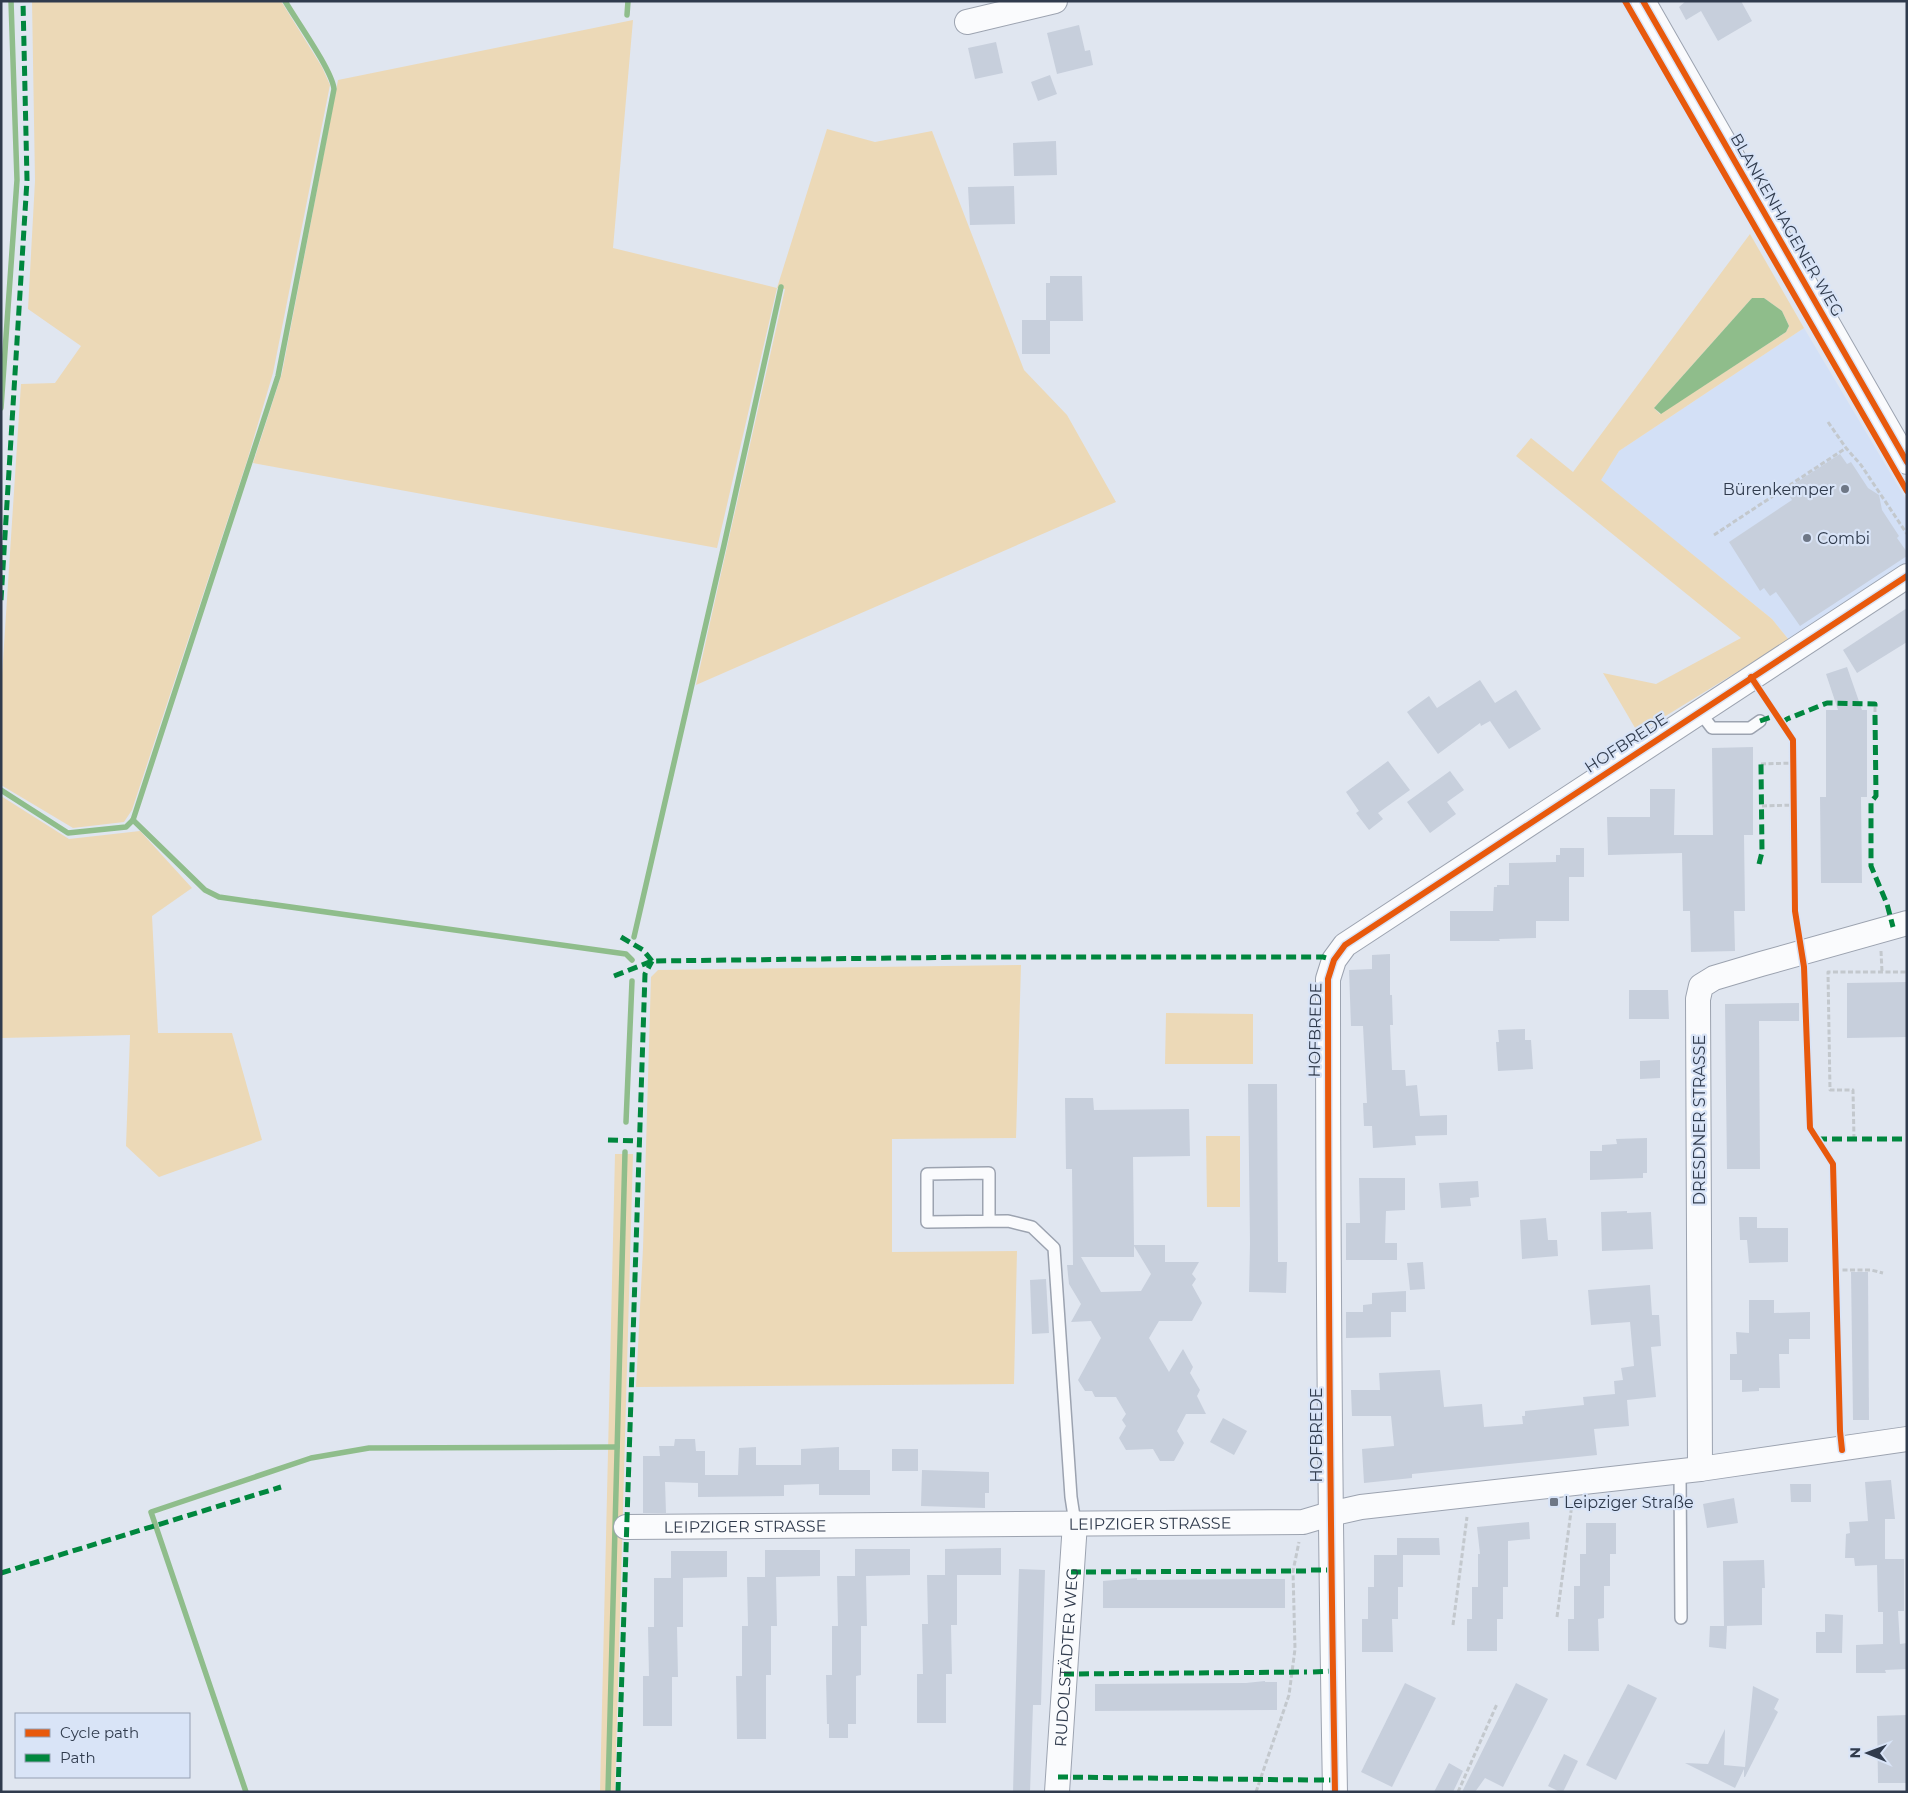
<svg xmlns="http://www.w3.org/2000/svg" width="1908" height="1793" font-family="Montserrat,sans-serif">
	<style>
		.built { fill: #d3e0f6 }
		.green { fill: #ecd9b7; fill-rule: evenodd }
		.water { fill: #8fbd8b }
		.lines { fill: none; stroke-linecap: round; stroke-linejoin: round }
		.stream { stroke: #8fbd8b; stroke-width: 5.5 }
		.building { fill: #c7cfdc; fill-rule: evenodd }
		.service-casing { stroke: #9ca3b0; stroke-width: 14 }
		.minor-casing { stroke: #9ca3b0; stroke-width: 26 }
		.path { stroke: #c3c8cd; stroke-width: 3; stroke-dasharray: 5 2.5; stroke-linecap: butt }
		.service { stroke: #fafbfd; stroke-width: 11 }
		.minor { stroke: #fafbfd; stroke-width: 24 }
		.quiet { stroke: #00873e; stroke-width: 5; stroke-dasharray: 10 5; stroke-linecap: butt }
		.cycleway-casing { stroke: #d9e4f7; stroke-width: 9 }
		.cycleway { stroke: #e8590c; stroke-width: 6 }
		.poi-dot { fill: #6e7786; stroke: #d9e4f7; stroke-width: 2 }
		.labels { text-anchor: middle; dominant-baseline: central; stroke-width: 4.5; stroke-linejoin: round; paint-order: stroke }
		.street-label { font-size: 16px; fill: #303b4d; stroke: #d9e4f7 }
		.poi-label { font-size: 16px; fill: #303b4d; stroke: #d9e4f7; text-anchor: start }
	</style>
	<rect width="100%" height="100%" fill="#e0e6f0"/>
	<polygon class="built" points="1804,328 1907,501 1907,565 1789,640 1772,619 1600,480 1619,451"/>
	<g class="green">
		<polygon points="32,1 281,1 322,67 330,85 273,373 247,461 132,810 124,822 73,828 1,785 1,691 21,384 55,383 81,346 28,309 35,181"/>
		<polygon points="633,20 613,248 777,288 827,129 875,142 932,131 1024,370 1067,415 1116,502 696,685 785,289 777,288 717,548 253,463 282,373 338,80"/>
		<path d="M 1750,234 L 1804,328 L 1619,451 L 1601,480 L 1772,619 L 1789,640 L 1638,733 L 1603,673 L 1656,684 L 1741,638 L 1516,456 L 1531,438 L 1573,472 ZM 1752,298 L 1764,298 L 1782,311 L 1789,326 L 1786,332 L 1660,414 L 1654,408 Z"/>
		<polygon points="1,796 69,839 140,831 192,888 152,916 158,1033 232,1033 262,1140 159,1177 126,1146 130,1035 1,1038"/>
		<polygon points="1021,965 1016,1138 892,1139 892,1252 1017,1251 1014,1384 636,1387 643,1248 651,977 658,970"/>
		<polygon points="1166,1013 1253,1014 1253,1064 1165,1064"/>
		<polygon points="1206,1136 1240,1136 1240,1207 1207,1207"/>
		<polygon points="615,1154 633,1154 615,1792 600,1792"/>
	</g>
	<polygon class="water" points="1752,298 1764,298 1782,311 1789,326 1786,332 1661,414 1654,408"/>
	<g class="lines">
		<g class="stream">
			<polyline points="627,15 628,1"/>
			<polyline points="1,408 17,180 11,1"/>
			<path d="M 1,790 L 68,833 L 126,827 L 133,820 L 278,376 L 334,89 C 332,70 296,20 285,1"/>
			<polyline points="133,820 205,890 219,897 626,954 632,960"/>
			<polyline points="634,937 724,545 781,287"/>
			<polyline points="626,1122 632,981"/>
			<polyline points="246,1792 151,1512 311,1458 369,1448 617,1447"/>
			<polyline points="608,1792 625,1152"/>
		</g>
	</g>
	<g class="building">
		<polygon points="1686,1 1741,1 1752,21 1718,41 1701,11 1686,20 1679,7"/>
		<polygon points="1079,25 1085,51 1090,50 1093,65 1057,74 1047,33"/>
		<polygon points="996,42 1003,73 975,79 968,48"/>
		<polygon points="1050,75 1057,94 1038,101 1031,82"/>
		<polygon points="1056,141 1057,175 1014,176 1013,143"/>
		<polygon points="1014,186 1015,224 970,225 968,187"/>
		<polygon points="1050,276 1082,276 1083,321 1050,321 1050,354 1022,354 1022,320 1046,320 1046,283 1050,283"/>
		<polygon points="1840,454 1847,464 1851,462 1868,488 1879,495 1882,510 1899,536 1897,538 1907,552 1907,556 1800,626 1776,592 1770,596 1764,588 1760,591 1729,542 1792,500 1785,490"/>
		<polygon points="1907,608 1907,642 1857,673 1843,650"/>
		<polygon points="1847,667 1862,710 1867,710 1867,797 1861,797 1862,883 1821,883 1820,797 1826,797 1826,710 1838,710 1826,674"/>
		<polygon points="1480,680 1495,703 1516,690 1541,729 1509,749 1490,721 1481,726 1480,723 1438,754 1407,712 1429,696 1437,708"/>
		<polygon points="1753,747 1753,835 1744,835 1745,911 1734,911 1735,951 1691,952 1690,911 1683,911 1682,853 1608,855 1607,817 1650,817 1650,789 1675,789 1674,835 1713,835 1712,748"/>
		<polygon points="1388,761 1410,790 1378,813 1383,819 1369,830 1356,813 1359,811 1346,792"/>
		<polygon points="1450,771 1464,790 1447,802 1456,814 1430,833 1407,802"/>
		<polygon points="1560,848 1584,848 1584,877 1569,877 1569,921 1536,921 1536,938 1499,939 1500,941 1450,941 1450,911 1493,911 1494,887 1497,887 1497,885 1509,885 1509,863 1556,862 1556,855 1560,855"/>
		<polygon points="1390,954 1390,995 1392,995 1393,1025 1390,1025 1392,1070 1405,1070 1406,1086 1417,1085 1420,1116 1447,1115 1447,1135 1415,1136 1416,1145 1373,1148 1372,1126 1364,1126 1363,1103 1367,1103 1363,1026 1351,1026 1349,970 1372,969 1372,955"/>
		<polygon points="1907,982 1907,1037 1847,1038 1847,983"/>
		<polygon points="1629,990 1668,990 1669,1019 1629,1019"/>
		<polygon points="1799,1003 1799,1021 1759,1021 1760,1169 1727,1169 1725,1004"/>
		<polygon points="1525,1029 1525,1040 1531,1040 1533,1069 1498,1071 1496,1042 1499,1042 1498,1030"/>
		<polygon points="1660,1060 1660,1078 1640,1079 1640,1061"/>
		<polygon points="1248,1084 1277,1084 1278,1262 1287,1262 1286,1293 1249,1292 1250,1244"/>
		<path d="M 1065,1098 L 1093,1098 L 1094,1110 L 1189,1109 L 1190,1156 L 1133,1157 L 1134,1245 L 1165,1245 L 1165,1262 L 1199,1262 L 1192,1274 L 1196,1279 L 1192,1285 L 1202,1303 L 1192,1321 L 1159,1321 L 1149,1338 L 1169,1372 L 1183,1349 L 1193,1367 L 1190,1373 L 1200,1390 L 1197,1396 L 1206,1414 L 1186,1414 L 1177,1431 L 1184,1443 L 1174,1461 L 1160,1461 L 1153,1449 L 1126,1450 L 1119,1438 L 1126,1426 L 1122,1420 L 1126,1414 L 1116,1397 L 1095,1397 L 1092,1391 L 1085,1391 L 1078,1380 L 1101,1338 L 1091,1321 L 1071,1322 L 1081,1304 L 1069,1284 L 1067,1265 L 1073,1265 L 1072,1169 L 1066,1169 ZM 1134,1246 L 1151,1274 L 1141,1291 L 1101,1292 L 1081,1257 L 1134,1257 Z"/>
		<polygon points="1647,1138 1647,1173 1643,1173 1643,1178 1590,1180 1590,1151 1602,1151 1602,1145 1617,1144 1616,1139"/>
		<polygon points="1359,1178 1405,1178 1405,1210 1386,1211 1385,1243 1397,1243 1397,1260 1346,1260 1346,1223 1360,1223"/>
		<polygon points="1478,1181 1479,1197 1470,1198 1471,1206 1441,1208 1439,1183"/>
		<polygon points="1627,1211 1627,1213 1651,1212 1653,1249 1602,1251 1601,1212"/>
		<polygon points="1739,1217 1757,1217 1757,1228 1788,1228 1788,1262 1749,1263 1747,1240 1740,1240"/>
		<polygon points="1546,1218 1548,1240 1557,1240 1558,1256 1522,1259 1520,1220"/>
		<polygon points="1423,1262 1425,1289 1410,1290 1407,1263"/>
		<polygon points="1851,1272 1868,1272 1869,1420 1853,1420"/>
		<polygon points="1046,1279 1049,1333 1032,1334 1030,1280"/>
		<polygon points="1650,1285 1652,1315 1659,1315 1661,1346 1651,1347 1656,1397 1627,1400 1629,1426 1594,1429 1597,1455 1412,1474 1412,1478 1364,1483 1362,1449 1394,1446 1391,1416 1352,1416 1351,1390 1380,1390 1379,1373 1440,1370 1444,1407 1482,1404 1484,1427 1523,1424 1522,1416 1525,1416 1525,1411 1584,1405 1583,1397 1615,1394 1614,1381 1623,1380 1621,1368 1634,1366 1630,1322 1591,1325 1588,1290"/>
		<polygon points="1406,1291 1406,1312 1391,1312 1391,1337 1346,1338 1346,1312 1363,1312 1363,1305 1372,1304 1372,1293"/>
		<polygon points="1749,1300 1774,1300 1774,1313 1810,1312 1810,1339 1789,1339 1789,1354 1779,1354 1780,1388 1759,1388 1759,1391 1742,1392 1742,1380 1730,1380 1730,1354 1737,1354 1736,1332 1749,1333"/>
		<polygon points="1223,1418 1247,1431 1234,1455 1210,1442"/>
		<polygon points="675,1439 695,1439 696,1451 705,1451 705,1475 738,1475 739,1448 756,1447 756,1465 801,1465 801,1449 839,1447 839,1470 870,1470 870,1495 819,1495 819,1484 784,1485 784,1496 698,1497 698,1483 665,1482 666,1513 643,1513 643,1456 660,1456 659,1446 674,1446"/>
		<rect x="892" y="1449" width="26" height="22"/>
		<polygon points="922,1470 989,1472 989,1493 985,1493 985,1508 921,1506"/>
		<polygon points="1891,1480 1895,1519 1885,1519 1885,1559 1904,1559 1904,1611 1898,1611 1900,1644 1907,1643 1907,1669 1885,1670 1886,1673 1856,1673 1856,1645 1883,1644 1883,1612 1878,1612 1877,1565 1855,1566 1854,1558 1845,1558 1846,1534 1850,1533 1849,1522 1868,1521 1865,1482"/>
		<polygon points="1790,1484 1811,1484 1811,1502 1791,1502"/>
		<polygon points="1734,1498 1738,1523 1707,1528 1703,1504"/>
		<polygon points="1529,1522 1530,1539 1508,1541 1508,1587 1503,1587 1503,1619 1497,1619 1497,1651 1467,1651 1467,1619 1472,1619 1472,1587 1478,1587 1478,1554 1480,1554 1477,1527"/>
		<polygon points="1586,1523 1616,1523 1616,1554 1610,1554 1610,1586 1604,1586 1604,1618 1598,1619 1599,1651 1568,1651 1568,1619 1574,1619 1574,1586 1580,1586 1580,1554 1586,1554"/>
		<polygon points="1397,1538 1439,1538 1440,1555 1403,1555 1403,1587 1398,1587 1398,1619 1392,1619 1393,1652 1362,1652 1362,1619 1368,1619 1368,1587 1374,1587 1374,1555 1397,1555"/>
		<polygon points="1001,1548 1001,1575 957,1575 957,1625 951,1625 952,1674 946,1674 946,1723 917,1723 917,1674 923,1674 922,1624 928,1624 927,1575 945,1575 945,1549"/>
		<polygon points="855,1549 910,1549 910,1575 866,1576 867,1626 861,1626 861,1675 856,1676 856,1724 848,1724 848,1738 829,1738 829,1724 827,1724 826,1675 832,1675 832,1626 838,1626 837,1576 855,1576"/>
		<polygon points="765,1550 820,1550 820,1576 776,1577 777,1626 771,1626 771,1675 766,1675 766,1739 737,1739 736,1676 742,1676 742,1626 748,1626 747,1577 765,1577"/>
		<polygon points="671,1551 727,1551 727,1577 683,1578 683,1627 677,1627 678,1677 672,1677 672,1726 643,1726 643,1676 649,1676 648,1627 654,1627 654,1578 671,1578"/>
		<polygon points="1764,1560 1765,1588 1762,1588 1762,1625 1724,1626 1723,1561"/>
		<polygon points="1019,1569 1045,1570 1041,1705 1033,1705 1030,1792 1013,1792"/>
		<polygon points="1137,1578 1137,1580 1285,1579 1285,1608 1103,1608 1103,1581"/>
		<polygon points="1825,1614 1843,1615 1842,1653 1816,1653 1816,1632 1825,1632"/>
		<polygon points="1710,1626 1727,1626 1726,1649 1709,1647"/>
		<polygon points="1265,1681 1265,1682 1277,1682 1277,1710 1095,1711 1095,1684 1246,1683"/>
		<polygon points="1405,1683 1436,1698 1392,1787 1361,1772"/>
		<polygon points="1516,1683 1548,1699 1503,1787 1485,1778 1475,1792 1462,1792"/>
		<polygon points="1628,1684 1657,1698 1616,1780 1586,1765"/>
		<polygon points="1753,1686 1779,1699 1774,1709 1778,1712 1745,1777 1744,1777 1744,1769 1735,1788 1685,1763 1708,1764 1725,1729 1724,1765 1745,1767"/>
		<polygon points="1907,1715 1907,1783 1878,1783 1877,1716"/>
		<polygon points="1564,1754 1578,1761 1563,1792 1560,1792 1548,1786"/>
		<polygon points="1449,1763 1463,1771 1453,1792 1434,1792"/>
	</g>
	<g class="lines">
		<defs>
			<g id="service">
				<polyline points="1699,711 1712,728 1750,728 1760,721"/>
				<polyline points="989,1221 989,1173 927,1174 927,1222 1008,1221 1032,1227 1054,1248 1071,1497 1075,1523"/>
				<polyline points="1680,1472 1681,1618"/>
			</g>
			<g id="minor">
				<polyline points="1643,1 1907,462"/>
				<polyline points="967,22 1055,1"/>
				<polyline points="1700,1469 1698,999 1701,986 1714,978 1761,964 1907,923"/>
				<path id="s1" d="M 626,1527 L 1303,1522 L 1330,1514 L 1361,1507 L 1700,1469 L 1907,1439"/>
				<path id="s2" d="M 1057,1792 L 1075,1523"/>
				<path d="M 1335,1792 C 1330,1521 1328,1250 1328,979 L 1334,960 L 1345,945 L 1907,576"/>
			</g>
		</defs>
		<use href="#service" class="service-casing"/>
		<use href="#minor" class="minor-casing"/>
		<g class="path">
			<polyline points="1828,422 1846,448 1861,465 1907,534"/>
			<polyline points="1714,535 1846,448"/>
			<polyline points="1875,707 1875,715"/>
			<polyline points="1761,764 1793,763"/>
			<polyline points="1762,806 1794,805"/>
			<polyline points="1881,951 1882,972"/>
			<polyline points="1854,1139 1853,1090 1830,1090 1828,972 1907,972"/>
			<polyline points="1835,1270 1871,1270 1883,1273"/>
			<polyline points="1557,1617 1572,1504"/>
			<polyline points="1453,1625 1467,1517"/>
			<polyline points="1256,1792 1289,1695 1295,1649 1293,1571 1299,1542"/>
			<polyline points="1458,1792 1497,1704"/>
		</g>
		<use href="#service" class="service"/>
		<use href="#minor" class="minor"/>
		<g class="quiet">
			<polyline points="1,600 27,180 23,1"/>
			<polyline points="1875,715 1876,796 1871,802 1871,866 1887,904 1893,927"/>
			<polyline points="1760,721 1777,715"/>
			<polyline points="1782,723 1787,719 1827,703 1875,704 1875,707"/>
			<polyline points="1759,864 1762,852 1761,764"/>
			<polyline points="621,937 643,950 652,961"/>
			<polyline points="614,976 652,961 978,957 1323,957 1334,960"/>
			<polyline points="1817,1139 1907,1139"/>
			<polyline points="608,1140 639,1141"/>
			<polyline points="1311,1570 1331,1570"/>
			<polyline points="1071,1572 1306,1571"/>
			<polyline points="1,1573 281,1487"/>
			<polyline points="1313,1672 1333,1671"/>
			<polyline points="1064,1674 1307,1672"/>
			<polyline points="1058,1777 1309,1780"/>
			<polyline points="1314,1780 1335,1780"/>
			<polyline points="618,1792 645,974 652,961"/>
		</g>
		<defs>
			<g id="cycleway">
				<polyline points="1625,1 1907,491"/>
				<polyline points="1643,1 1907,462"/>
				<polyline points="1751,677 1793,740 1795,911 1804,967 1810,1128 1833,1164 1840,1431 1842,1450"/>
				<path d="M 1335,1792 C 1330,1521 1328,1250 1328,979 L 1334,960 L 1345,945 L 1907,576"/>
			</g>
		</defs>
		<use href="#cycleway" class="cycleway-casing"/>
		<use href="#cycleway" class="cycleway"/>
	</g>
	<g class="poi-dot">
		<circle cx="1845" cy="489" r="5"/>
		<circle cx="1807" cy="538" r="5"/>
		<rect x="1549" y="1497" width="10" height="10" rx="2.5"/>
	</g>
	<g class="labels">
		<g class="street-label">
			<text transform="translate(1787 225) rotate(60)">BLANKENHAGENER WEG</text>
			<text transform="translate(1626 743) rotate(-33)">HOFBREDE</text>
			<text transform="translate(1315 1030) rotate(-89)">HOFBREDE</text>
			<text transform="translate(1699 1120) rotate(-90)">DRESDNER STRASSE</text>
			<text transform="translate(1316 1435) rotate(-90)">HOFBREDE</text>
			<text stroke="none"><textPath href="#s1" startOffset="524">LEIPZIGER STRASSE</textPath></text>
			<text stroke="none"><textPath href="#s1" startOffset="119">LEIPZIGER STRASSE</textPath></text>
			<text stroke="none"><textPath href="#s2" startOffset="135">RUDOLSTÄDTER WEG</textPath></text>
		</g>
		<g class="poi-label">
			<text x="1835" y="489" text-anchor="end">Bürenkemper</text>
			<text x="1817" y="538">Combi</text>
			<text x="1564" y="1502">Leipziger Straße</text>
		</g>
	</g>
	<rect width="1908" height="1793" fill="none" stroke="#303b4d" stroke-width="5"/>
	<rect x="15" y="1713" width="175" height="65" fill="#d9e4f7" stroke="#95a0b3"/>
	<rect x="25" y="1729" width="25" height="8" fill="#e8590c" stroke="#95a0b3"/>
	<text x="60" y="1738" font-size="15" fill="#303b4d">Cycle path</text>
	<rect x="25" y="1754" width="25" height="8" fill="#00873e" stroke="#95a0b3"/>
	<text x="60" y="1763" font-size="15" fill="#303b4d">Path</text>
	<g transform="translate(1868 1753) rotate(271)" stroke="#d9e4f7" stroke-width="4" paint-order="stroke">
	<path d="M0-4L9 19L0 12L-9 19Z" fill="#303b4d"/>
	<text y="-8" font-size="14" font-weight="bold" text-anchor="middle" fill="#303b4d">N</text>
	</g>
</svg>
